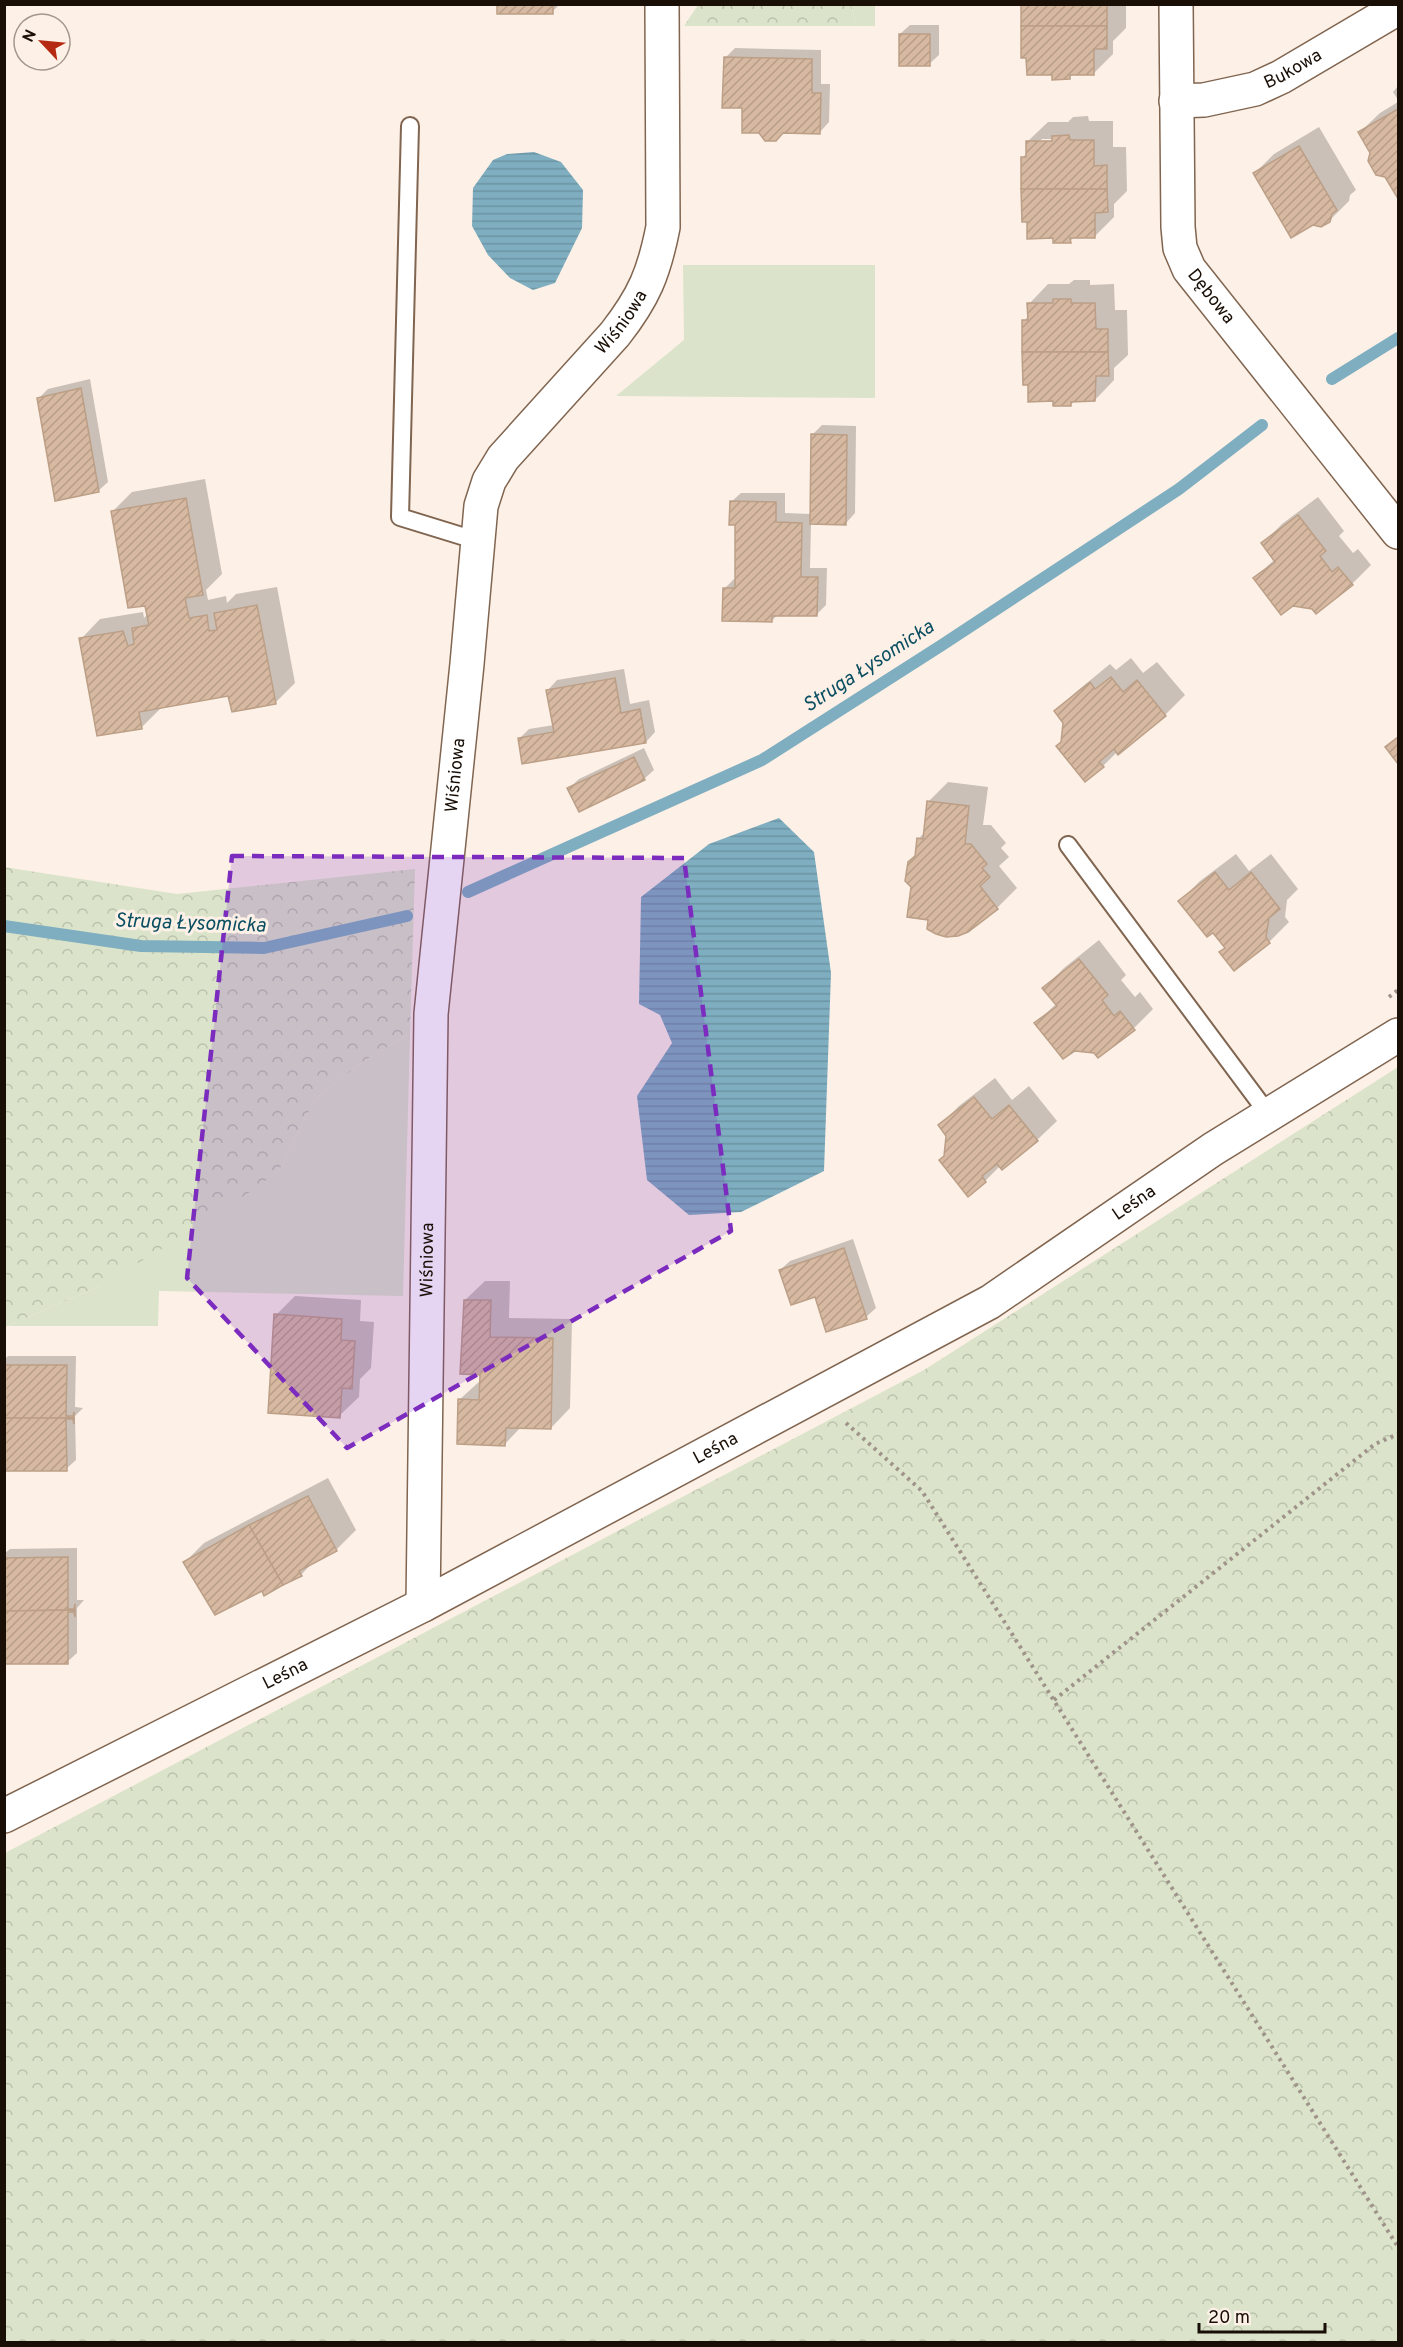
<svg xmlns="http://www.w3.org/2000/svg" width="1403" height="2347" font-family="Overpass,sans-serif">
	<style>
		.grass { fill: #dbe4ca }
		.forest { fill: url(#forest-crowns) }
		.water { fill: url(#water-rules) }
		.shadow { fill: #0003; fill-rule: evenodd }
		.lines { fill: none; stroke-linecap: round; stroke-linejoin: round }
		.stream { stroke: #7eaec0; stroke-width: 12 }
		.building { fill: url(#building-hatch); stroke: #bc9f87; stroke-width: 1.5 }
		.lane-casing { stroke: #806550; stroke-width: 20 }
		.street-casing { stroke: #806550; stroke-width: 36 }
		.path { stroke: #9f938a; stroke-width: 4; stroke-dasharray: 3 4.5; stroke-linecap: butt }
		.lane { stroke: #fff; stroke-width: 16 }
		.street { stroke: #fff; stroke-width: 33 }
		.marked { fill: #7b2cbf; fill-opacity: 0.2; stroke: #7b2cbf; stroke-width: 4.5; stroke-dasharray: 12 8; stroke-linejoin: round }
		.labels { text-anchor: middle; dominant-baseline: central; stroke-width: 6; stroke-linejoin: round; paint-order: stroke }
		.street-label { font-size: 18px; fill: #190f07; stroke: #fdf0e6 }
		.water-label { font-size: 20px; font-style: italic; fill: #0a4e61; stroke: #fdf0e6 }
	</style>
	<defs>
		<pattern id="forest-crowns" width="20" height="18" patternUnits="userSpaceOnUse" patternTransform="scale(1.5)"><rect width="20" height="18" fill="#dbe4ca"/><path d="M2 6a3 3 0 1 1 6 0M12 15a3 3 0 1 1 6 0" fill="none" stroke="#bbc2ac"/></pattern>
		<pattern id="water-rules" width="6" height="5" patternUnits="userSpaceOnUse" patternTransform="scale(1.5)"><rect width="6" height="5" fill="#7eaec0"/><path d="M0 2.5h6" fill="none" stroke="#6c94a4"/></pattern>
		<pattern id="building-hatch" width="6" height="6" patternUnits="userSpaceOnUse" patternTransform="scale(1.5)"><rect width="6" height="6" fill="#d7b9a1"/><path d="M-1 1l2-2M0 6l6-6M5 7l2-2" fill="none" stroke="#b89e89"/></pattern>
	</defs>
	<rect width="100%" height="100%" fill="#fdf0e6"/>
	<g class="grass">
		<polygon points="851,5 875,5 875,26 857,26"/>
		<polygon points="683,265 875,265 875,398 616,396 684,340"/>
		<polygon points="410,1034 403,1296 159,1291 158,1326 8,1326 97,1287 278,1172 315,1099 365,1060"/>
	</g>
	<g class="forest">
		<polygon points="851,5 857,26 684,26 698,5"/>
		<polygon points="4,867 177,894 415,869 410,1034 365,1060 315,1099 278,1172 203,1225 97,1287 8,1326 4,1326"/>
		<polygon points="1398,1067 1398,2342 5,2342 5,1853 924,1370"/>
	</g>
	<g class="water">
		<polygon points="534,152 561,162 583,190 582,228 555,283 533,290 510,278 488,255 472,226 473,188 493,160 507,154"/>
		<polygon points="779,818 814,852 831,973 824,1171 741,1212 689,1215 647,1180 637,1096 672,1043 660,1015 639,1004 641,897 709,844"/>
	</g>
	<g class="shadow">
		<polygon points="498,4 560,4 552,12"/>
		<polygon points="1022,4 1126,4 1126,28 1113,41 1113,54 1094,73 1074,73 1069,78"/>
		<polygon points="910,25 939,25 939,55 929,64 900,34"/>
		<polygon points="735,48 821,50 821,84 830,84 829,122 820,132 725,58"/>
		<polygon points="1398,86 1398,100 1393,92"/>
		<polygon points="1398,102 1398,195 1397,195 1360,132 1380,113"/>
		<path d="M 1088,116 L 1089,121 L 1113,121 L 1113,147 L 1126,147 L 1127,191 L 1114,204 L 1114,217 L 1094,237 L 1075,237 L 1070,241 L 1054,237 L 1022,158 L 1028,152 L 1028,141 L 1048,122 L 1068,122 L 1073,117 ZM 1042,139 L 1060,139 L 1060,142 L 1039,142 Z"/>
		<polygon points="1319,127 1356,190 1350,195 1349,201 1329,221 1255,173 1274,154"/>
		<polygon points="1074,280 1090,280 1090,285 1114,284 1115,310 1127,310 1128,355 1114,368 1114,380 1095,400 1075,400 1071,405 1024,321 1029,315 1029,304 1048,284 1069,284"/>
		<polygon points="90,379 108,482 98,491 38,399 48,389"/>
		<polygon points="822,425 856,426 855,513 846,523 811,523 810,568 827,568 826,605 816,615 778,614 772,621 724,589 734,579 737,579 737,524 731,502 741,493 785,493 785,513 811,514 812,435"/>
		<polygon points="205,479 222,574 206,590 208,600 226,596 227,603 236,594 277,587 295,683 275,703 230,695 161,708 141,728 81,639 100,619 143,612 144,618 148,614 113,511 132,492"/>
		<polygon points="1318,497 1344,531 1339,536 1353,553 1358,549 1371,565 1352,584 1313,607 1255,578 1275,559 1263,543 1282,524"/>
		<polygon points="1131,658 1143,673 1157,662 1185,695 1165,715 1119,753 1118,751 1103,766 1063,741 1065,722 1056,711 1076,692 1110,664 1116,670"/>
		<polygon points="624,669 630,704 649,700 655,732 646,742 520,738 529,729 554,725 548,690 557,680"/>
		<polygon points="644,748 654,770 644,779 569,788 579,779"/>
		<polygon points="948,782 988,787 983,825 991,825 1006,843 1001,848 1009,857 999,866 1017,888 997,908 964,933 930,918 917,855 918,839 925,832 928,802"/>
		<polygon points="1236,854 1249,871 1271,854 1298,889 1287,900 1285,917 1289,922 1269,942 1234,969 1226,947 1213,931 1180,901 1200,881"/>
		<polygon points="1099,940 1126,975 1121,980 1135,997 1140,992 1153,1009 1134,1028 1098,1056 1095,1051 1036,1023 1057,1003 1044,988 1064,968"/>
		<polygon points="995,1078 1012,1100 1029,1086 1057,1121 1037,1140 1000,1166 985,1181 945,1155 948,1136 940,1125 959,1106"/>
		<polygon points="853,1239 876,1308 866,1317 816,1295 780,1270 790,1261"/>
		<polygon points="485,1281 510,1281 509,1318 572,1319 570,1408 551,1428 521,1427 505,1444 459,1400 481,1380 465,1300"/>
		<polygon points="295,1296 361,1300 360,1321 374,1322 371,1368 360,1379 359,1397 339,1416 276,1315"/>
		<polygon points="8,1356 76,1356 75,1407 83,1408 75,1416 76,1460 66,1469 4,1470 4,1360"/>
		<polygon points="328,1478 356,1530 336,1550 314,1561 301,1575 263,1589 185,1562 204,1543"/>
		<polygon points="77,1548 77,1600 84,1600 77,1608 77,1653 67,1662 4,1662 4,1554 10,1549"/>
	</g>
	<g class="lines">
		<g class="stream">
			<polyline points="1332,379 1398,338"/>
			<polyline points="468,892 762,760 942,645 1179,489 1262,425"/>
			<polyline points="4,926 141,946 264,948 407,916"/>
		</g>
	</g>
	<g class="building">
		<rect x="497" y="4" width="56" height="10"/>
		<rect x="1021" y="4" width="86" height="22"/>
		<polygon points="1021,26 1107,26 1107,49 1094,49 1094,75 1070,75 1070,79 1052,80 1052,75 1027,75 1026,58 1021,58"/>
		<rect x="899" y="34" width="31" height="32"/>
		<polygon points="724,57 812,59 812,93 821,93 820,134 783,133 776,141 765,141 759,133 742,133 742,108 722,108"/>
		<polygon points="1398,109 1398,196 1397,197 1385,177 1376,175 1368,161 1370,153 1358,132"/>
		<polygon points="1069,135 1070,140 1094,140 1094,166 1107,165 1107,189 1021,189 1021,157 1026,157 1026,141 1052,141 1052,136"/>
		<polygon points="1299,146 1337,210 1332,214 1330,222 1321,227 1313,225 1291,238 1253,173"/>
		<polygon points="1021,189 1107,189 1108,212 1095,213 1095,238 1070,238 1071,243 1053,243 1053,238 1027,239 1027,222 1022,222"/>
		<polygon points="1053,299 1071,299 1071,303 1095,303 1096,329 1108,329 1108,352 1022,352 1022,320 1028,320 1027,303 1053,303"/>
		<polygon points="1022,352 1108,352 1109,376 1096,376 1095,401 1071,402 1071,406 1053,406 1053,401 1028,402 1028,385 1023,385"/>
		<polygon points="81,388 99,492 55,501 37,398"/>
		<polygon points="811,434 847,435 846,525 810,524"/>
		<polygon points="186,498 203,595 185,598 189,618 207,615 209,631 217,630 214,613 257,605 276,704 232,712 228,696 139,712 142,729 97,736 79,638 123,631 128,646 134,644 132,628 149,625 145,606 128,608 111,511"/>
		<polygon points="730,501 776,502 776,522 802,523 801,577 818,577 817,616 772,616 772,622 722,621 723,588 735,588 735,525 729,525"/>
		<polygon points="1298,515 1326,551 1320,556 1332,572 1338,567 1353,585 1316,614 1312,609 1293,606 1281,615 1253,578 1275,562 1261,543"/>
		<polygon points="1111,677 1123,692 1137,680 1166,716 1118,755 1114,749 1099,762 1104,767 1085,782 1056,746 1061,742 1063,723 1054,711 1090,682 1095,689"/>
		<polygon points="615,678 621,713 640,709 646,743 522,764 518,738 554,732 546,690"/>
		<polygon points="1398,737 1398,764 1385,747"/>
		<polygon points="634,757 645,780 579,812 567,788"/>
		<polygon points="927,801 969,806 965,844 971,844 987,864 982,868 990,877 980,886 998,909 968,932 958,936 946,937 936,934 927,929 928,920 907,917 911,887 905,881 908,862 915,856 917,838 923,839"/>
		<polygon points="1215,872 1229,890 1251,872 1280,909 1269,918 1266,937 1270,943 1234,971 1219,952 1225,948 1213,933 1207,937 1178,901"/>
		<polygon points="1079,959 1108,995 1102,1000 1114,1016 1120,1011 1135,1030 1098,1058 1094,1053 1075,1051 1063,1059 1034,1023 1057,1006 1042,988"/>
		<polygon points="974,1097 992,1119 1009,1105 1038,1141 1002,1170 997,1164 982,1176 986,1182 968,1197 939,1160 944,1156 946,1136 938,1125"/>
		<polygon points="844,1248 867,1319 826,1332 815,1297 791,1305 779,1270"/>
		<polygon points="464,1300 491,1300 490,1337 553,1338 551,1429 506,1428 505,1446 457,1444 458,1399 479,1400 480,1375 460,1374"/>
		<polygon points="274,1314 342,1319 341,1340 355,1341 352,1389 342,1388 340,1418 268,1413"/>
		<polygon points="4,1365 67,1365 66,1416 73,1416 74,1412 74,1418 4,1418"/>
		<polygon points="4,1418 74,1418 74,1424 73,1419 66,1419 67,1471 4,1471"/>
		<polygon points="308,1496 337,1551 299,1571 302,1576 283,1585 249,1525"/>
		<polygon points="249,1525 283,1585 264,1596 262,1591 215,1615 183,1562"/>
		<polygon points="68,1557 68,1609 74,1609 75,1604 75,1610 4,1611 4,1558"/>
		<polygon points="75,1610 75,1617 74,1612 68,1612 68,1664 4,1664 4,1611"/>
	</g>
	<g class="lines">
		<defs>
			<g id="lane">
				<polyline points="410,126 400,517 478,541"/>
				<polyline points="1068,845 1269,1115"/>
			</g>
			<g id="street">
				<path id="s1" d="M 1176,4 L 1178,227 L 1180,248 L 1189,269 L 1398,532"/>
				<path id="s2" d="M 1176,101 L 1204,100 L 1255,89 L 1281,77 L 1398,8"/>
				<path id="s3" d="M 423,1605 L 431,1014 L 467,664 L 481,506 L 489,481 L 503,458 L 615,334 C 644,297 654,273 663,227 L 662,4"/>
				<path id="s4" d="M 4,1816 L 423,1605 L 990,1302 L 1213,1149 L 1398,1035"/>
			</g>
		</defs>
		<use href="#lane" class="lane-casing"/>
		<use href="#street" class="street-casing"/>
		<g class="path">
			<polyline points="1389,997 1398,990"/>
			<polyline points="846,1423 922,1491 1398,2247"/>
			<polyline points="1054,1700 1375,1444 1398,1434"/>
		</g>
		<use href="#lane" class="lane"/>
		<use href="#street" class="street"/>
	</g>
	<path class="marked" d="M 232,856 L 684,858 L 731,1231 L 347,1448 L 187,1278 Z"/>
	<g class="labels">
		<g class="street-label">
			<text stroke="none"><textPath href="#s2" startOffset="123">Bukowa</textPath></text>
			<text stroke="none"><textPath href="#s1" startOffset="302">Dębowa</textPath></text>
			<text stroke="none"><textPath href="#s3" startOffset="1335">Wiśniowa</textPath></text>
			<text stroke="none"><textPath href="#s3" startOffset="831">Wiśniowa</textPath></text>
			<text stroke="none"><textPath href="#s4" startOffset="1287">Leśna</textPath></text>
			<text stroke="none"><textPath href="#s3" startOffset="345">Wiśniowa</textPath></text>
			<text stroke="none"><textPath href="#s4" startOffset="801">Leśna</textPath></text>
			<text stroke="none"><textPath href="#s4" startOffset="315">Leśna</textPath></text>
		</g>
		<g class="water-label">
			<text transform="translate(869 667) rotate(-33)">Struga Łysomicka</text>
			<text transform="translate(190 924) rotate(2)">Struga Łysomicka</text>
		</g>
	</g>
	<rect width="1403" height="2347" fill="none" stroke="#190f07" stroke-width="12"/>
	<g transform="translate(42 42) rotate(296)"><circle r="28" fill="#fdf0e6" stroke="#a2968d" stroke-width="1.5"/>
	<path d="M0-4.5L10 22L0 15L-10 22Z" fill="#b52912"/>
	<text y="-9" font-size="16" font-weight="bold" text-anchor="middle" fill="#190f07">N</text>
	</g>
	<path d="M1199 2323v9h126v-9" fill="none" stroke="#190f07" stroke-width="3"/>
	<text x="1208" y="2323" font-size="18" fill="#190f07" stroke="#fdf0e6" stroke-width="4.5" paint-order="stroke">20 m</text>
</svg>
